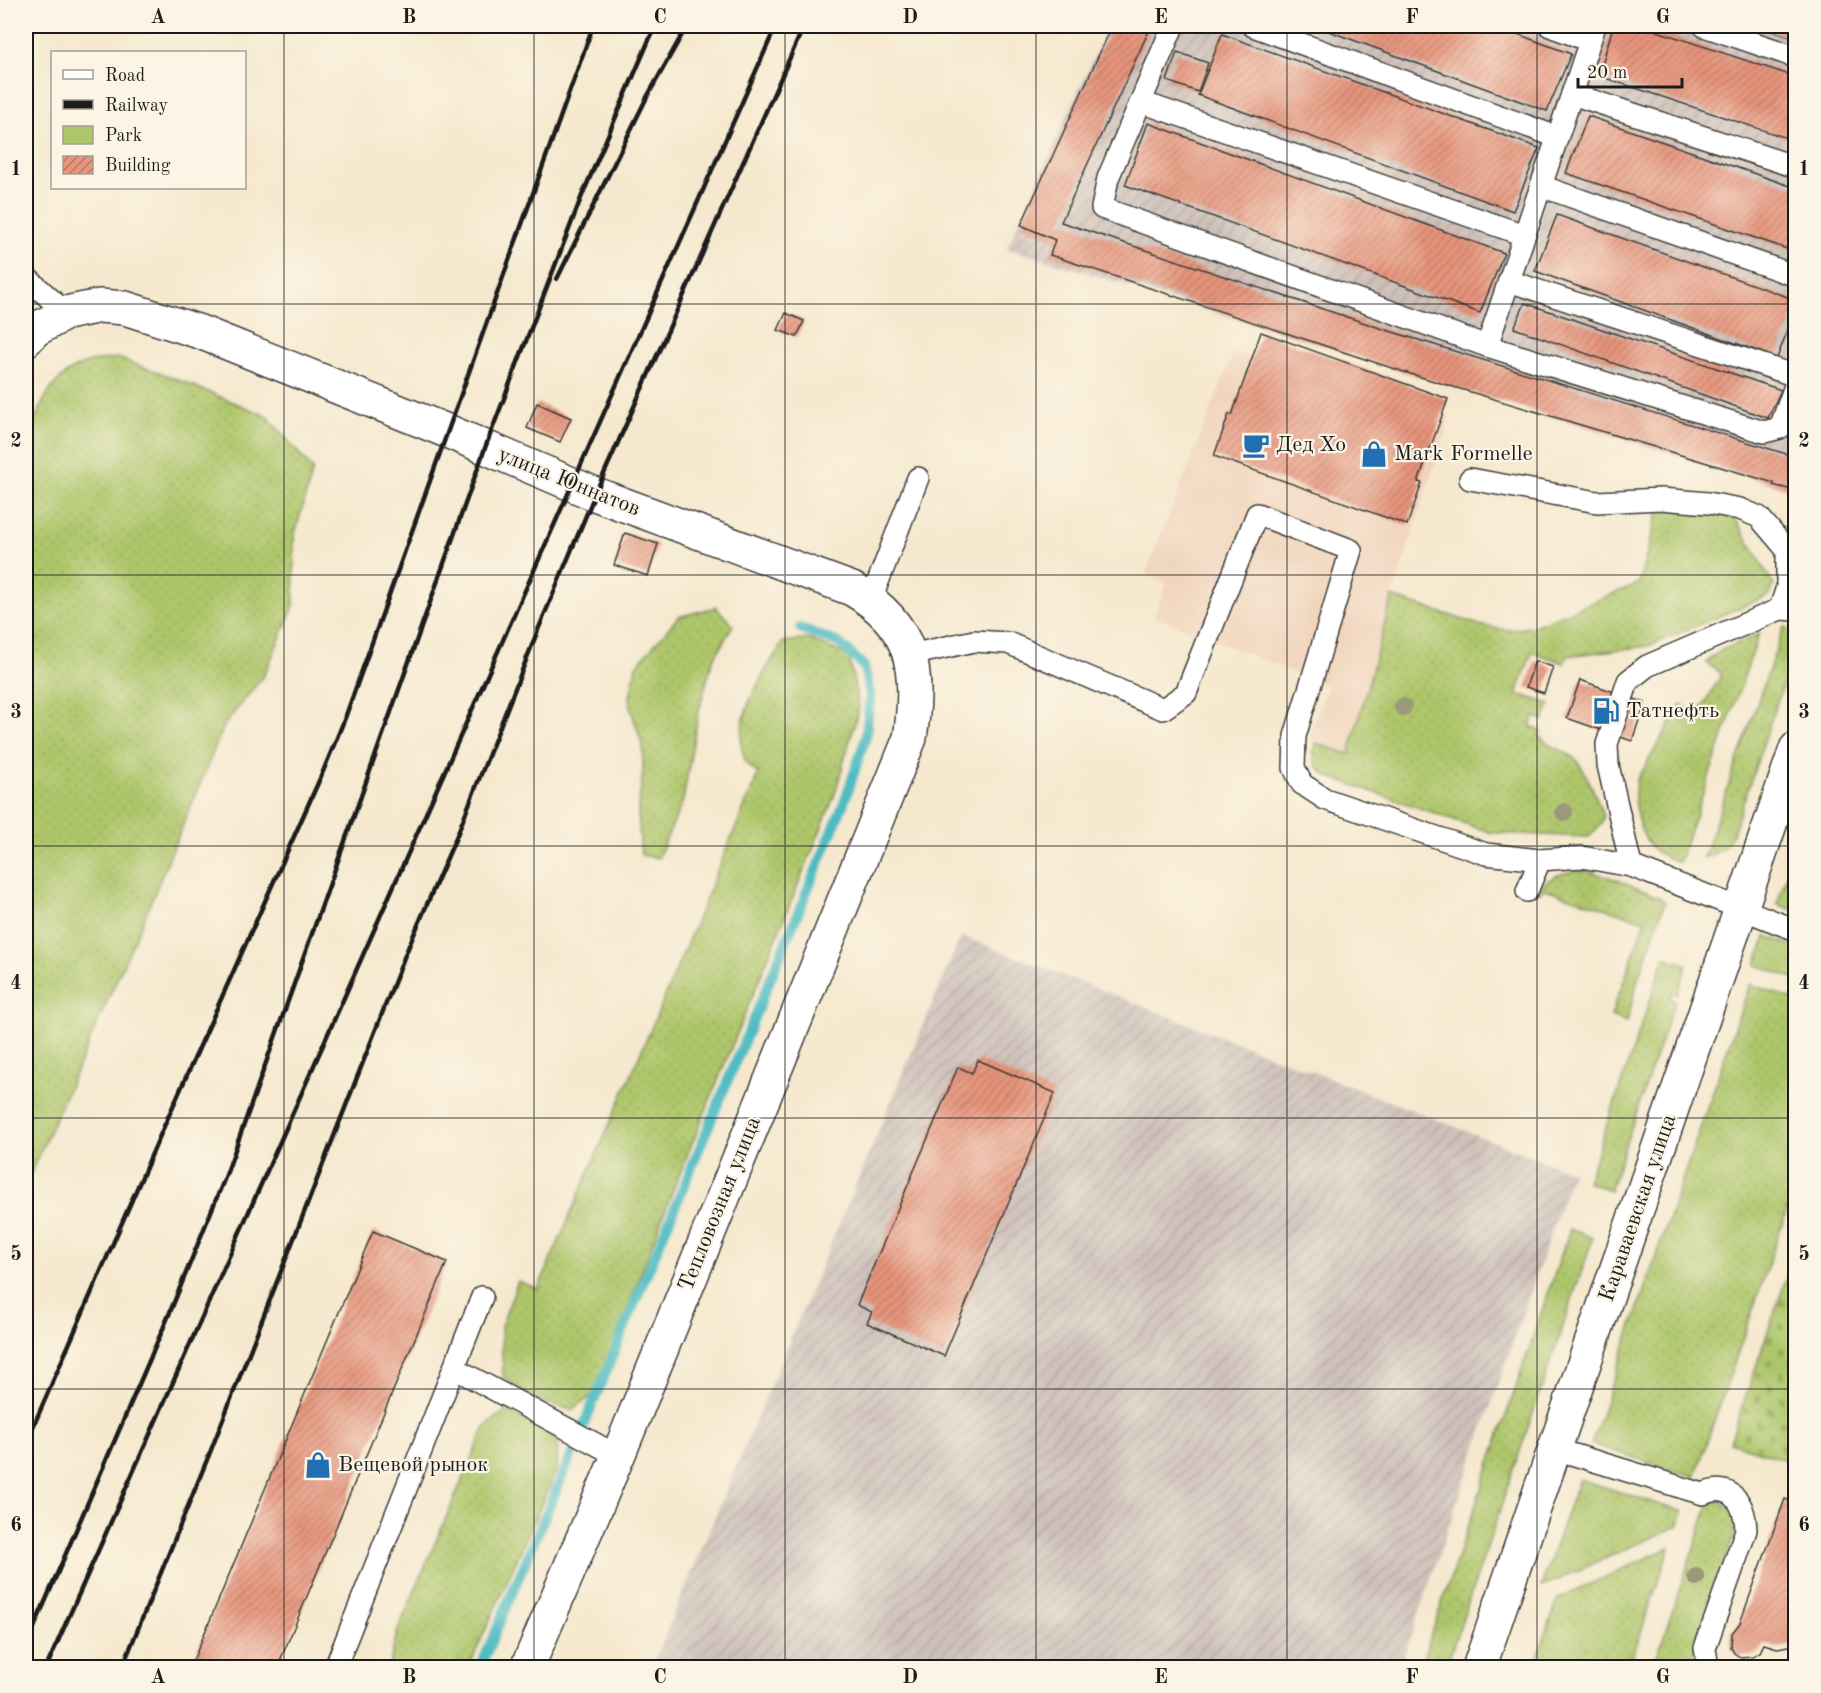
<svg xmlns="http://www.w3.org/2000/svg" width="1821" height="1693" font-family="'Old Standard TT',serif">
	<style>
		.built { fill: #f1d5bd }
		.industrial { fill: url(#industrial-furrows) }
		.green { fill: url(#green-dots); stroke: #657144; stroke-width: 1.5 }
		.cemetery { fill: url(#cemetery-stones); stroke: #657144; stroke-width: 1.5 }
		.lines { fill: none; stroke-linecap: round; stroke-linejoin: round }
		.stream { stroke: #4dbcc3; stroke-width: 10 }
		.building { fill: url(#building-hatch) }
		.service-casing { stroke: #3d3b37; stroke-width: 24 }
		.tertiary-casing { stroke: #3d3b37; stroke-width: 36 }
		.service { stroke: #fff; stroke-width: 21 }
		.tertiary { stroke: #fff; stroke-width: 33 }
		.rail { stroke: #1c1c1c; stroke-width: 4.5 }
		.tree { fill: #9a997c }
		.grid { fill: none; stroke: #1c1c1c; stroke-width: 1.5; stroke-opacity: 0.55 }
		.labels { text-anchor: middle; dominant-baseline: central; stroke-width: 4.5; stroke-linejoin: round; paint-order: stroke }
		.poi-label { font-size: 22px; fill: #1c1c1c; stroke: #fcf5e5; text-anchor: start }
		.street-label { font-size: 22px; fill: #1c1c1c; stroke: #fcf5e5 }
		.neatline { fill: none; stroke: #1c1c1c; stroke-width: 2 }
		.grid-label { font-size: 20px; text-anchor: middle; font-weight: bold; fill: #1c1c1c }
	</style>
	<defs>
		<pattern id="industrial-furrows" width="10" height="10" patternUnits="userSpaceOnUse" patternTransform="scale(1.5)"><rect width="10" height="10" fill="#cec1ba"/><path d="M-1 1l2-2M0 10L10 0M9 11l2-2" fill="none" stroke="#b0a59f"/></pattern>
		<pattern id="green-dots" width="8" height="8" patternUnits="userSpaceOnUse" patternTransform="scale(1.5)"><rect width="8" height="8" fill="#aec66b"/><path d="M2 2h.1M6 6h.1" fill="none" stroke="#95aa5c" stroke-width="1.8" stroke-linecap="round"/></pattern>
		<pattern id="cemetery-stones" width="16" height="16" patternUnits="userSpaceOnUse" patternTransform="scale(1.5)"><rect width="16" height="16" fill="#aec66b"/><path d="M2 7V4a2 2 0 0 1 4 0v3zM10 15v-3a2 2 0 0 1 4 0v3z" fill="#95aa5c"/></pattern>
		<pattern id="building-hatch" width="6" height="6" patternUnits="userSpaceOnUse" patternTransform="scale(1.5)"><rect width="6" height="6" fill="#e7947b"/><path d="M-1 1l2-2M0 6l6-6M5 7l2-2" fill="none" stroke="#ba7864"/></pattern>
	</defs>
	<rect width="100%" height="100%" fill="#fcf5e5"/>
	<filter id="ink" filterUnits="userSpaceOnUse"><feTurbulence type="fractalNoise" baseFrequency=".0167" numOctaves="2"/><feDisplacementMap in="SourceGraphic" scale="12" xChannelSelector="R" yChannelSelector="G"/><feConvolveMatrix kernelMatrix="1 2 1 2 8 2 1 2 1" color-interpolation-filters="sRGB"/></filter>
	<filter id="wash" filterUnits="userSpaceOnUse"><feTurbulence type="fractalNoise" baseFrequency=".008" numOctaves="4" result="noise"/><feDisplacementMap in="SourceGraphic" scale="24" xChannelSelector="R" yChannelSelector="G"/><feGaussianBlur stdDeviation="1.35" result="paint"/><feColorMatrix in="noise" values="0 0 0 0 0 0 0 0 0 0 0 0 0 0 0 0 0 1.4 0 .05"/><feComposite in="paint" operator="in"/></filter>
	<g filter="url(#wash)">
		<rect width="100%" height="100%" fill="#f5e8ce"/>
		<polygon class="built" points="1261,332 1448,399 1442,415 1450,418 1392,597 1349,755 1307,740 1328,686 1154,616 1167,583 1145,575 1234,352 1252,359"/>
		<g class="industrial">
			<polygon points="1108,26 1795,26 1795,457 1781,453 1773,485 1007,248"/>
			<polygon points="961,936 1572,1172 1400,1667 651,1668"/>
		</g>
		<g class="green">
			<path d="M 117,358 L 169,376 L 267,416 L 313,470 L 294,537 L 294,606 L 264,675 L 225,724 L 145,916 L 26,1184 L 26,443 C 39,410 47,378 84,364 C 94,360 106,360 117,358 Z"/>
			<path d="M 1676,509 L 1716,510 L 1737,521 L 1774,585 L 1770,595 L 1648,646 L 1567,656 L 1564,663 L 1532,652 L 1517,694 L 1550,704 L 1544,720 L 1534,717 L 1530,726 L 1541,730 L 1539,735 C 1549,749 1562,747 1574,758 C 1585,767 1599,803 1603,817 L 1601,824 L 1589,837 L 1492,833 L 1327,776 C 1314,767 1312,758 1315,743 L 1349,754 L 1392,597 L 1483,626 L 1507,630 L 1532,627 L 1639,583 L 1658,512 Z"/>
			<polygon points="716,607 733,625 712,662 698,714 683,801 658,858 641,855 638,811 643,770 643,747 629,703 636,666 678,617"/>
			<path d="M 1784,627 L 1791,629 L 1795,634 L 1795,649 L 1733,833 C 1727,847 1718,853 1703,858 Z"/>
			<path d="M 1759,634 L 1679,862 C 1672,860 1664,857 1657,852 C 1638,837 1631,802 1637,780 L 1681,705 L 1698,714 L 1722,674 L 1706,663 L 1713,656 L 1722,650 Z"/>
			<path d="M 809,639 L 849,656 L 859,708 L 834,797 L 673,1190 L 595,1394 L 571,1410 L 537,1400 L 503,1377 L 501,1326 L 518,1281 L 538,1289 L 663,1001 L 758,774 C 754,770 747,765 745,760 C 730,722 763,673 783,642 Z"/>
			<polygon points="1795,851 1795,911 1777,904"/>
			<path d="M 1585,870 L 1615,879 L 1661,898 L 1665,902 L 1639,976 L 1627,1022 L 1611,1016 L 1645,921 L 1545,889 L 1536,894 C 1545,876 1567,871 1585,870 Z"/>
			<polygon points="1766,936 1795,947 1795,979 1756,965"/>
			<polygon points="1665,957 1687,965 1677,994 1672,992 1670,998 1675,1000 1610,1190 1587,1182"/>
			<polygon points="1750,984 1795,1000 1795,1187 1695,1477 1591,1444"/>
			<polygon points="1570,1229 1593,1238 1446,1667 1420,1667"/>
			<polygon points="505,1411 532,1422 558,1439 557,1469 469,1667 389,1667 397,1632 485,1427"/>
			<polygon points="1579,1479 1683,1512 1678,1526 1541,1587"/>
			<path d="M 1710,1500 C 1726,1502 1732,1507 1739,1521 L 1692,1660 L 1693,1667 L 1653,1668 Z"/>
			<polygon points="1670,1547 1629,1667 1534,1667 1558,1599"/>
		</g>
		<polygon class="cemetery" points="1795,1253 1795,1463 1730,1442"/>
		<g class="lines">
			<polyline class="stream" points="480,1668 575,1446 844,803 866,737 870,696 864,666 839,643 800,628"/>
		</g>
		<g id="blocks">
			<g class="building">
				<polygon points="1112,26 1151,26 1061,222 1380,328 1796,457 1796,491 1773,485 1774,483 1404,372 1050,255 1055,240 1021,225"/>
				<polygon points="1315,26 1496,26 1571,54 1547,111"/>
				<polygon points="1613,26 1642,26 1796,77 1796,141 1599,76"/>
				<polygon points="1758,26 1796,26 1796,39"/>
				<polygon points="1222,34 1539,148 1513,211 1198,95"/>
				<polygon points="1177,52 1208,63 1198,92 1167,81"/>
				<polygon points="1588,116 1796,188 1796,252 1566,173"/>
				<polygon points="1148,123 1504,253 1480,313 1125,185"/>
				<polygon points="1557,215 1796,300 1796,308 1777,358 1535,271"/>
				<polygon points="1525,303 1781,390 1768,418 1514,328"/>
				<polygon points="786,313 804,321 797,337 778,330"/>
				<polygon points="1261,332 1448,399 1418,482 1422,483 1407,525 1214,456 1229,414 1232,415"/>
				<polygon points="537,403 571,418 560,442 527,428"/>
				<polygon points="625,533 658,544 648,576 614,565"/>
				<polygon points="1535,661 1553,667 1544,693 1526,687"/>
				<polygon points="1580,680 1645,703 1632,741 1567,718"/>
				<polygon points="978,1060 1055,1093 944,1356 867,1323 872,1312 857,1305 958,1067 972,1073"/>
				<polygon points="373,1231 447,1262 277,1668 190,1668"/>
				<polygon points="1785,1499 1796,1503 1796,1645 1777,1648 1764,1644 1760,1652 1753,1656 1740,1657 1734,1653 1731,1647 1732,1633 1740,1623"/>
			</g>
		</g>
	</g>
	<g filter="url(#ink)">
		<use href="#blocks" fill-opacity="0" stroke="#3d3b37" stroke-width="1.5"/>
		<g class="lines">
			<defs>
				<g id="service">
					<polyline points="1173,26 1108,178 1102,208 1487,346 1595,26"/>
					<polyline points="1253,26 1557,137"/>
					<polyline points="1550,26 1590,41"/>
					<polyline points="1704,26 1796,57"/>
					<polyline points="1572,94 1796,167"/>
					<polyline points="1141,102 1524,235"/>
					<polyline points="1541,186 1796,276"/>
					<polyline points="26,277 66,313"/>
					<polyline points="1509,281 1796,376"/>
					<polyline points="1487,346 1764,432 1780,428 1796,383"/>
					<polyline points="1470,479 1597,502 1661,499 1708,503 1740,509 1759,517 1787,550 1787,587 1780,609"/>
					<polyline points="871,600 918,478"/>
					<polyline points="910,655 974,641 1008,643 1163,709 1186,693 1257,514 1351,550 1295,736 1294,768 1302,784 1325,799 1486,854 1540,860 1582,857 1631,866 1796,930"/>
					<polyline points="1631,866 1608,765 1607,744 1628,681 1647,666 1780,609 1796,610"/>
					<polyline points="1527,891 1540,860"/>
					<polyline points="454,1368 618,1456"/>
					<path d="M 1555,1449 L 1703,1494 C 1732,1482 1745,1503 1746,1530 L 1705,1648 L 1708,1668"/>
					<polyline points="335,1668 482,1297"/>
				</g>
				<g id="tertiary">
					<path d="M 26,340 L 35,330 L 66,313 L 100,306 L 125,308 L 200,332 L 447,431 L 595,494 L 852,589 C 915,625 920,671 910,738 L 618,1456 L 527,1668"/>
					<polyline points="1479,1668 1796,749"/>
				</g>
			</defs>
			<use href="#service" class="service-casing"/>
			<use href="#tertiary" class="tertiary-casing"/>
			<use href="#service" class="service"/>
			<use href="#tertiary" class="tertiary"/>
			<g class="rail">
				<polyline points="557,279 647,97 687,26"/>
				<polyline points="26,1443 165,1124 322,774 345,718 593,26"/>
				<polyline points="26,1646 168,1317 226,1175 485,448 581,198 655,26"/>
				<polyline points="46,1668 776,26"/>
				<polyline points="122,1668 211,1450 405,955 457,835 538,630 595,494 804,26"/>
			</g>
		</g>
		<g class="tree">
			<circle cx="1403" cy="707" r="9"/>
			<circle cx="1564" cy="812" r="9"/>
			<circle cx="1696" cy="1577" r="9"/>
		</g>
	</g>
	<path class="grid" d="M 284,26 L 284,1668M 534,26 L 534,1668M 785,26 L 785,1668M 1036,26 L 1036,1668M 1287,26 L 1287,1668M 1537,26 L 1537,1668M 26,304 L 1796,304M 26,575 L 1796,575M 26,846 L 1796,846M 26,1118 L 1796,1118M 26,1389 L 1796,1389"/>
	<defs>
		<symbol id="cafe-bare" viewBox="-9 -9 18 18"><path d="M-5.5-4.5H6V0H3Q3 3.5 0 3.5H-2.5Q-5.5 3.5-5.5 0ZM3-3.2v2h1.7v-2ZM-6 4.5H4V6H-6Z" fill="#1f6fb2" stroke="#fcf5e5" stroke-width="2.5" paint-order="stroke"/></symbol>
		<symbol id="shop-bare" viewBox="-9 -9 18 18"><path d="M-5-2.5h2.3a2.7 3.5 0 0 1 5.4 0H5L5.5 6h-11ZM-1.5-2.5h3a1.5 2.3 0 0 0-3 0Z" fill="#1f6fb2" stroke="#fcf5e5" stroke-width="2.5" paint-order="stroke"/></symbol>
		<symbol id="fuel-bare" viewBox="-9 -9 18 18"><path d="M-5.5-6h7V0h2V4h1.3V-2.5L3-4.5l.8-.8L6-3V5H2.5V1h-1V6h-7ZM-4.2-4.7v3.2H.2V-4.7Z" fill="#1f6fb2" stroke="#fcf5e5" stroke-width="2.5" paint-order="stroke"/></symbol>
	</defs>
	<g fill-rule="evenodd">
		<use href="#cafe-bare" x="1237" y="426" width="38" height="38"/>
		<use href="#shop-bare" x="1355" y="435" width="38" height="38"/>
		<use href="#fuel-bare" x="1587" y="692" width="38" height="38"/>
		<use href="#shop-bare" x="299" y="1446" width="38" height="38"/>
	</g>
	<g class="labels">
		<g class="poi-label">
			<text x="1276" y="445">Дед Хо</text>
			<text x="1394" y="454">Mark Formelle</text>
			<text x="1626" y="711">Татнефть</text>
			<text x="338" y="1465">Вещевой рынок</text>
		</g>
		<g class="street-label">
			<text transform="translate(569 482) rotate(22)">улица Юннатов</text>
			<text transform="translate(720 1204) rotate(-68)">Тепловозная улица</text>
			<text transform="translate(1638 1208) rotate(-71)">Караваевская улица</text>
		</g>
	</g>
	<rect width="1821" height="1693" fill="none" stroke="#fcf5e5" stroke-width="66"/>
	<rect x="51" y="51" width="195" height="138" fill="#fcf5e5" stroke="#a29e95" stroke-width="1.5"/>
	<rect x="63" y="70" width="30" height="9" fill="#ffffff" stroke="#a29e95" stroke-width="1.5"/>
	<text x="105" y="81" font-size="18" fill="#1c1c1c">Road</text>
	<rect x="63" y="100" width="30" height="9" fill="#1c1c1c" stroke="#a29e95" stroke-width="1.5"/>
	<text x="105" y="111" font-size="18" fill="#1c1c1c">Railway</text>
	<rect x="63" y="126" width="30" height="18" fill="#aec66b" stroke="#a29e95" stroke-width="1.5"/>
	<text x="105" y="141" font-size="18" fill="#1c1c1c">Park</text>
	<rect x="63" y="156" width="30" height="18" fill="url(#building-hatch)" stroke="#a29e95" stroke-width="1.5"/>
	<text x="105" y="171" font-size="18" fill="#1c1c1c">Building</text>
	<path d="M1578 78v9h104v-9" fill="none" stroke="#1c1c1c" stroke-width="3"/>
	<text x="1587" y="78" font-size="18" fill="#1c1c1c" stroke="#fcf5e5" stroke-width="4.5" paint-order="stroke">20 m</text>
	<rect x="33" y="33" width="1755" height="1627" class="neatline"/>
	<g class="grid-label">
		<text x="158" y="23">A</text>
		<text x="409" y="23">B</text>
		<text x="660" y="23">C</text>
		<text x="910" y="23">D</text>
		<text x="1161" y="23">E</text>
		<text x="1412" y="23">F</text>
		<text x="1663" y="23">G</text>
		<text x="16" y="175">1</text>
		<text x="1804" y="175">1</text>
		<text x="16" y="447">2</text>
		<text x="1804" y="447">2</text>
		<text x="16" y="718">3</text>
		<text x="1804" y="718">3</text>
		<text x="16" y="989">4</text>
		<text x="1804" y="989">4</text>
		<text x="16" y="1260">5</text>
		<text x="1804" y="1260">5</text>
		<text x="16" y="1531">6</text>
		<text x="1804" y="1531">6</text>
		<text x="158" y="1683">A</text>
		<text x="409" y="1683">B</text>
		<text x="660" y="1683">C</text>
		<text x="910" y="1683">D</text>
		<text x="1161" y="1683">E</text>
		<text x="1412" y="1683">F</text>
		<text x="1663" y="1683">G</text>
	</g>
</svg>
